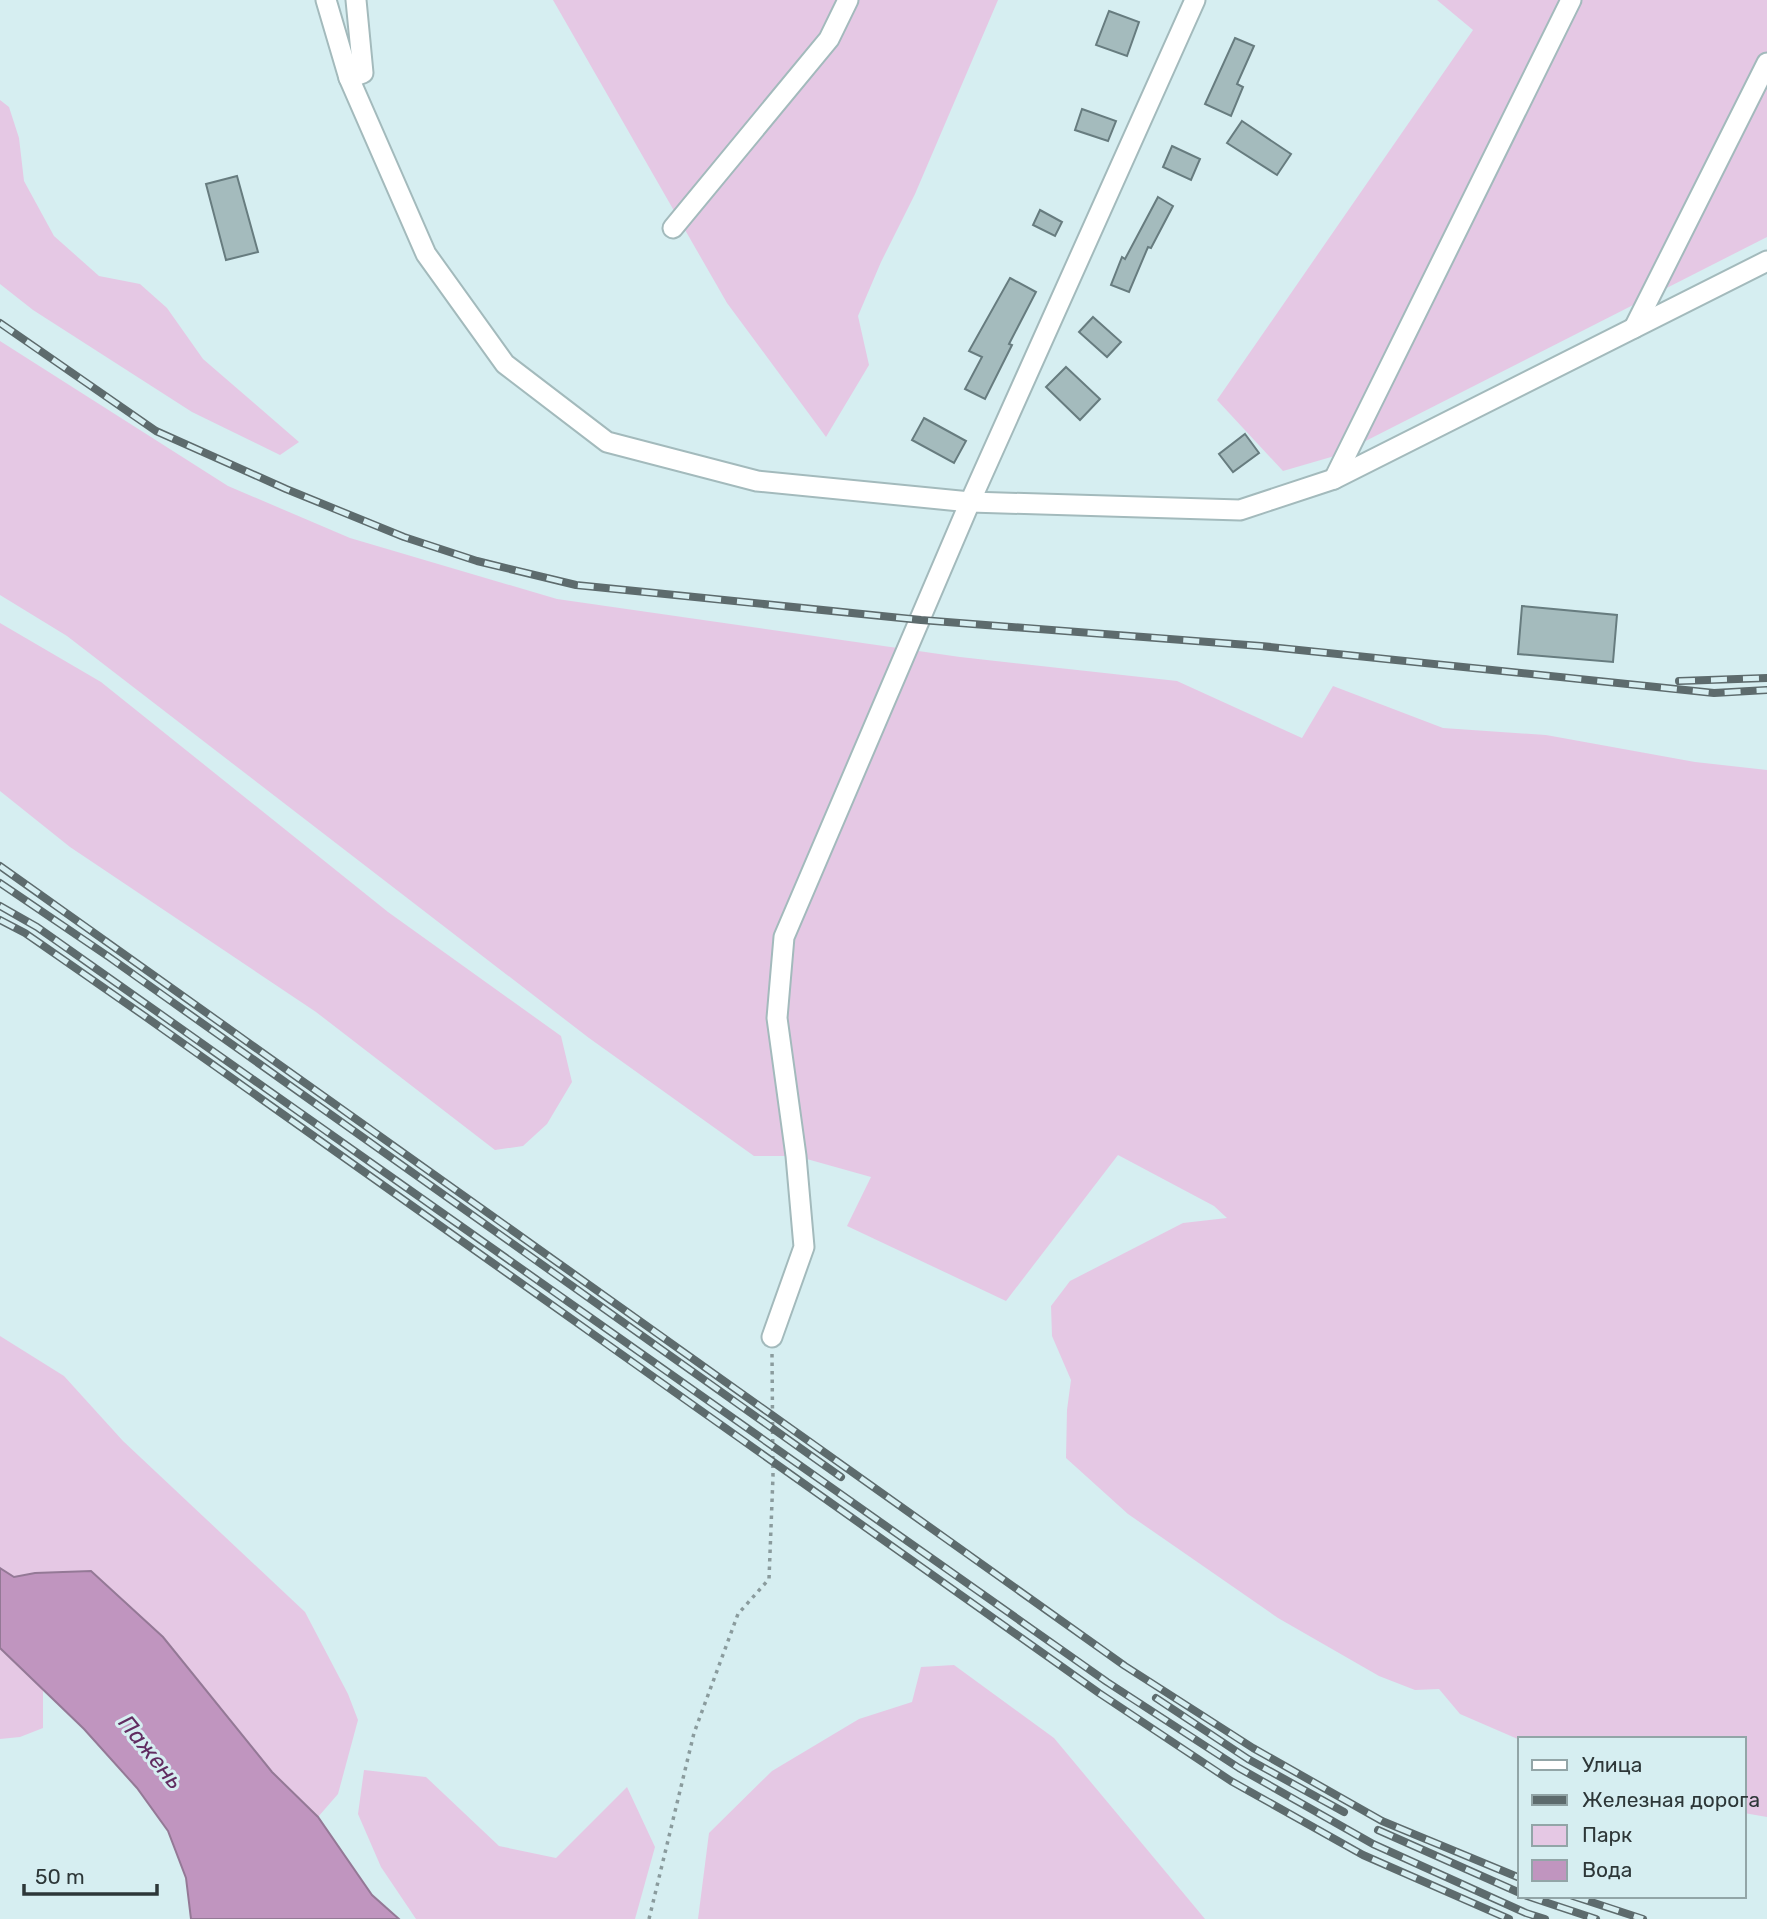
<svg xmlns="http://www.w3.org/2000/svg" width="1767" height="1919" font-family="Rubik,sans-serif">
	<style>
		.green { fill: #e5c8e4 }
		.water { fill: #c095bf; stroke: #947996; stroke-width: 2 }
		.building { fill: #a4bbbd; stroke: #677c7f; stroke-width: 2 }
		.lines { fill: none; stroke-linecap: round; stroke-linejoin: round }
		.minor-casing { stroke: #a3babc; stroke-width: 23 }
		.path { stroke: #8a9b9d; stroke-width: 3.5; stroke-dasharray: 3.5 5; stroke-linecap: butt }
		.minor { stroke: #fff; stroke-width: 19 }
		.rail-casing { stroke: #5d6b6d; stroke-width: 8 }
		.rail { stroke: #d6eef1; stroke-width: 5; stroke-dasharray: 16; stroke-linecap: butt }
		.labels { text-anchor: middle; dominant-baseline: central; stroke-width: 6; stroke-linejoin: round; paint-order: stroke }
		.water-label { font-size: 23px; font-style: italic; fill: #612c61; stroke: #d6eef1 }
	</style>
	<rect width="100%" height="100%" fill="#d6eef1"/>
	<g class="green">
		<polygon points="553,0 998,0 915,194 881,262 858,316 869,365 826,437 727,303"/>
		<polygon points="1437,0 1767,0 1767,237 1338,455 1283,471 1217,400 1473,30"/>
		<polygon points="0,100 9,107 19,138 24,181 54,236 99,276 140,284 167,308 203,359 299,442 280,455 192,412 33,310 0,284"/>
		<polygon points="0,341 228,486 350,538 557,599 960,657 1177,681 1302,738 1333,686 1443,728 1546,735 1695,762 1767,770 1767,1817 1744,1813 1744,1739 1520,1740 1460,1714 1439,1689 1415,1690 1379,1676 1278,1618 1128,1514 1066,1458 1067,1410 1071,1380 1052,1336 1051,1306 1070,1281 1183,1223 1227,1218 1214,1206 1118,1155 1006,1301 847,1226 871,1177 796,1156 754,1156 589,1038 67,636 0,595"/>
		<polygon points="0,623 101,682 388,912 561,1036 572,1082 547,1124 523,1146 495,1150 316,1012 70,847 0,791"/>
		<polygon points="0,1336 64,1376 123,1441 305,1612 348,1694 358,1720 338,1794 318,1817 272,1772 163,1637 35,1573 14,1577 0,1568"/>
		<polygon points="0,1648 43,1690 43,1728 20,1737 0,1739"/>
		<polygon points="954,1665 1054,1738 1205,1919 698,1919 709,1833 772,1771 859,1719 912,1702 921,1667"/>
		<polygon points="364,1770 426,1777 499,1846 556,1858 627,1787 655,1847 635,1919 416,1919 381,1867 358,1814"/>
	</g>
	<polygon class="water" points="0,1568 14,1577 35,1573 91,1571 163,1637 272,1772 318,1817 372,1895 399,1919 191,1919 186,1878 168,1831 137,1788 84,1729 0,1648"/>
	<g class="building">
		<polygon points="1109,11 1139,22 1127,56 1096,45"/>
		<polygon points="1235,38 1254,46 1237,84 1243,87 1231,116 1205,104"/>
		<polygon points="1082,109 1116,121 1108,141 1075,130"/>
		<polygon points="1242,121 1291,154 1277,175 1227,143"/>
		<polygon points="1172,146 1200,159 1191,180 1163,167"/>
		<polygon points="237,176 258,252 226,260 206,184"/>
		<polygon points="1158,197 1173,206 1151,248 1148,247 1129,292 1111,285 1122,257 1125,259"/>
		<polygon points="1040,210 1062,222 1055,236 1033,225"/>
		<polygon points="1010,278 1036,292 1009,344 1012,345 985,399 965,389 982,357 969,351"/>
		<polygon points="1093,317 1121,342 1107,357 1079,332"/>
		<polygon points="1066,367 1100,399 1080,420 1046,387"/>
		<polygon points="924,418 966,441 954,463 912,440"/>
		<polygon points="1245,434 1259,453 1233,472 1219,454"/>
		<polygon points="1522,606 1617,615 1613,662 1518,654"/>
	</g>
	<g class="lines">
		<defs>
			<g id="minor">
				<polyline points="326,0 349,78 426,254 505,364 607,442 757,481 970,502 1240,510 1334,479 1767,261"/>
				<polyline points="349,78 363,73 356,0"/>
				<polyline points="673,228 829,39 848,0"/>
				<polyline points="1634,328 1767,63"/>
				<polyline points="1334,479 1571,0"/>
				<polyline points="772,1337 804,1247 796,1156 777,1018 784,937 970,502 1195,0"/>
			</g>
		</defs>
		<use href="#minor" class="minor-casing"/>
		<polyline class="path" points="649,1919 694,1733 738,1614 769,1579 773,1476 772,1354"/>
		<use href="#minor" class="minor"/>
		<defs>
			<g id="rail">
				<polyline points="0,323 156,431 286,489 404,537 477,561 576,585 921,620 1261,646 1714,693 1767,690"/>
				<polyline points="1679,681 1767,678"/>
				<polyline points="0,866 1125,1666 1253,1748 1382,1821 1520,1878"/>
				<polyline points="0,883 109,957 841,1477"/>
				<polyline points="0,906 37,927 1107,1682 1239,1768 1373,1844 1526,1913 1545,1919"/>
				<polyline points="0,920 25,933 143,1015 1099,1693 1231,1781 1363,1855 1509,1919"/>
				<polyline points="1156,1698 1248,1759 1344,1812"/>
				<polyline points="1378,1830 1520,1893"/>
				<polyline points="1527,1896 1596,1919"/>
				<polyline points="1573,1896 1643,1919"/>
			</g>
		</defs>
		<use href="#rail" class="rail-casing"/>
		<use href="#rail" class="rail"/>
	</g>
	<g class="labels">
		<g class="water-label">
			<text transform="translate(151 1752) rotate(51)">Пажень</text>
		</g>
	</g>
	<rect x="1518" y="1737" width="228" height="161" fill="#d6eef1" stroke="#92a5a7" stroke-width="2"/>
	<rect x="1532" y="1760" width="35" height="10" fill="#ffffff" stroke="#92a5a7" stroke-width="2"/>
	<text x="1582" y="1772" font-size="21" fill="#2d3738">Улица</text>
	<rect x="1532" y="1795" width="35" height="10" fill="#5d6b6d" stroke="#92a5a7" stroke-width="2"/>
	<text x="1582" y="1807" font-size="21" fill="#2d3738">Железная дорога</text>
	<rect x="1532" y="1825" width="35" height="21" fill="#e5c8e4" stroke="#92a5a7" stroke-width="2"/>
	<text x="1582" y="1842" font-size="21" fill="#2d3738">Парк</text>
	<rect x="1532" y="1860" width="35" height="21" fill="#c095bf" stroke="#92a5a7" stroke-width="2"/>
	<text x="1582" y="1877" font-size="21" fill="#2d3738">Вода</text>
	<path d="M24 1884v10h133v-10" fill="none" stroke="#2d3738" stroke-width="3.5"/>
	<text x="35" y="1884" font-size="21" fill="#2d3738" stroke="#d6eef1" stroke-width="5" paint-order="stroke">50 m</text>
</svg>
